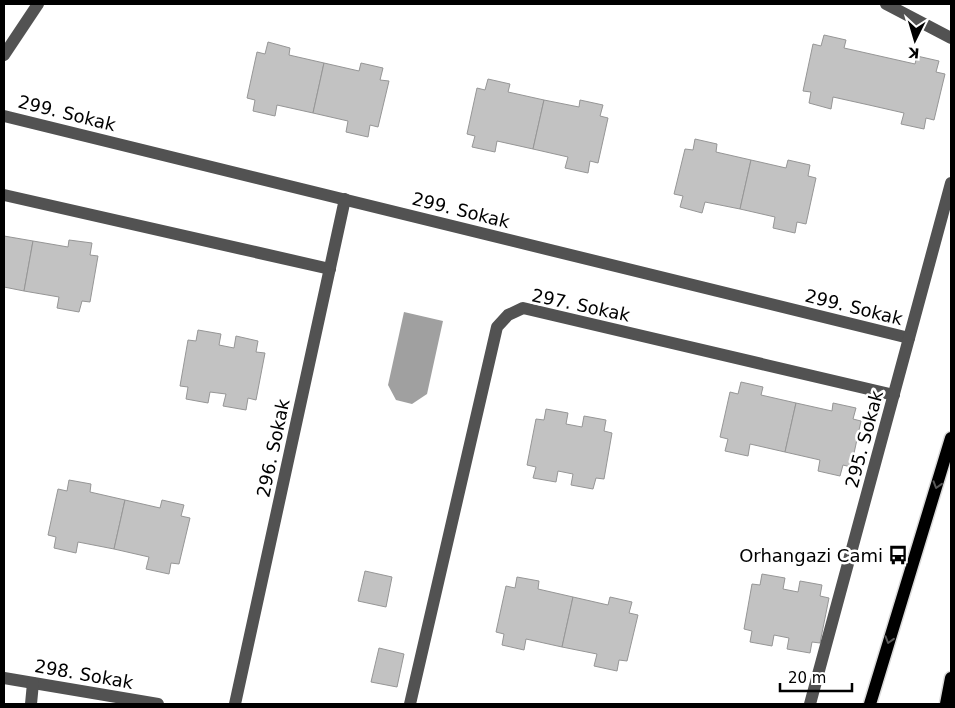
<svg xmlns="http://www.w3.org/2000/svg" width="955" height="708" font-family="'DejaVu Sans',sans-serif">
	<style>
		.water { fill: #a0a0a0 }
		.building { fill: #c2c2c2; stroke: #969696 }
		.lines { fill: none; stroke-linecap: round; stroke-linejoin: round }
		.major-casing { stroke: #dbdbdb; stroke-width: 15 }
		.minor { stroke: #525252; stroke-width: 12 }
		.major { stroke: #000; stroke-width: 12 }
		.oneway { stroke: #595959 }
		.labels { text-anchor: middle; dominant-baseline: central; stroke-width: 5; stroke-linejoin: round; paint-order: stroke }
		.street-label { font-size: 18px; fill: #000; stroke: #fff }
		.poi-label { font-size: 18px; fill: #000; stroke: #fff; text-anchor: end }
	</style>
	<rect width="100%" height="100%" fill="#fff"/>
	<polygon class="water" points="404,312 443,321 427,394 412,404 396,400 388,385"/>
	<g class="building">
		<polygon points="824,35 846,40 844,48 915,64 917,56 939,61 936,72 945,74 934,120 926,118 924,129 901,124 904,113 869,105 833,97 831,109 809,103 811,92 803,91 813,44 821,46"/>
		<polygon points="268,42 290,48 289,55 324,63 313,113 277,105 275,116 253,111 255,100 247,98 257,52 265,54"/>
		<polygon points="324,63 359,71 361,63 383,68 380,80 389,81 378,127 370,125 368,137 346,132 348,121 313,113"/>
		<polygon points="488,79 510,84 508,92 544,100 533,149 497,141 495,152 472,147 475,136 467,134 477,88 485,90"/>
		<polygon points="544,100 579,107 580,100 603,105 600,116 608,118 598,163 590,161 588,173 565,168 568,157 533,149"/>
		<polygon points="695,139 717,144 716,152 751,160 740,209 705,202 702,213 680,207 683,196 674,194 685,149 693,150"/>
		<polygon points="751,160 786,168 788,160 810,165 808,176 816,178 806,224 797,222 795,233 773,228 775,217 740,209"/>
		<polygon points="4,236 33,241 24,291 4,287"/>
		<polygon points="69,240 92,243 90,255 98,256 90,302 82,301 79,312 57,308 59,297 24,291 33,241 68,247"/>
		<polygon points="198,330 221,334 219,345 234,348 236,336 258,341 256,352 265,353 256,400 248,398 246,410 223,406 226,394 210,392 208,403 186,399 188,387 180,386 188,340 196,341"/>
		<polygon points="741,382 763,387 761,395 796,403 785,452 750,444 748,456 725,451 728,439 720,437 730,392 738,394"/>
		<polygon points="796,403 832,411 833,403 856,408 853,419 861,421 851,467 843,465 840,476 818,471 820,460 785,452"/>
		<polygon points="546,409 568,413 566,424 582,427 584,416 606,420 604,431 612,433 604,479 596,478 593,489 571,485 573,474 558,471 556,482 533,478 536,467 527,465 536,419 544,420"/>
		<polygon points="69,480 91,484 90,492 125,500 114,549 78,542 76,553 54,548 56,537 48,535 58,489 67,491"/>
		<polygon points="125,500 160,508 162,500 184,505 181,516 190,518 179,564 171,563 169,574 146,569 149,557 114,549"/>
		<polygon points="365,571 392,577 386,607 358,601"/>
		<polygon points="762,574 785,578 783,589 798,592 800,581 822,585 820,596 829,598 820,643 812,642 810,653 787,649 789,638 774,635 772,646 750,642 752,631 744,629 752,584 760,585"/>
		<polygon points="517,577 539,581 538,589 573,597 562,647 526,639 524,650 502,645 504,634 496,632 506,586 515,588"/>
		<polygon points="573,597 608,605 610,597 632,602 629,613 638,615 627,661 619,660 617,671 594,666 597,654 562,647"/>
		<polygon points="379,648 404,654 397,687 371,682"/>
	</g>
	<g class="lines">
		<defs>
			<g id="major">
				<polyline points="870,704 951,438"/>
				<polyline points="946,704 951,678"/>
			</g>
		</defs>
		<use href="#major" class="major-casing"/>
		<g class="minor">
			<polyline points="886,4 951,38"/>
			<polyline points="4,55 38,4"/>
			<polyline points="4,116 909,338"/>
			<polyline points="4,195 330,269"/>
			<polyline points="4,678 158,704"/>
			<polyline points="31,704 33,683"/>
			<polyline points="235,704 345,199"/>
			<polyline points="410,704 497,327 508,315 523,308 894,395"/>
			<polyline points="810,704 951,183"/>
		</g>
		<use href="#major" class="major"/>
	</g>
	<defs><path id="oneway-chevron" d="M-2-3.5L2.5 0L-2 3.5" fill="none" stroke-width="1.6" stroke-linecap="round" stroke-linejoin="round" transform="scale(1.25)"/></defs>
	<g class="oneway">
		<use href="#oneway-chevron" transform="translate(937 485) rotate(107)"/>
		<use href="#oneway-chevron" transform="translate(889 640) rotate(107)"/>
	</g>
	<defs>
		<symbol id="bus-bare" viewBox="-9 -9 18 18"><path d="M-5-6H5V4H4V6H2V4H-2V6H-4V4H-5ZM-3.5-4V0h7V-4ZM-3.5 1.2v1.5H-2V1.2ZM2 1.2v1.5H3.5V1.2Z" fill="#000" stroke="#fff" stroke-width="2.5" paint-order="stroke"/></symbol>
	</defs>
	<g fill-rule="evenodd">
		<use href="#bus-bare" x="884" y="541" width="28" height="28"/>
	</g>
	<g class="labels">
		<g class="street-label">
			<text transform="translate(67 113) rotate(14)">299. Sokak</text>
			<text transform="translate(461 210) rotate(14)">299. Sokak</text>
			<text transform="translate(581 305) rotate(12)">297. Sokak</text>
			<text transform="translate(854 307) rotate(14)">299. Sokak</text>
			<text transform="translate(864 439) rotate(-75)">295. Sokak</text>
			<text transform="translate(273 448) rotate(-78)">296. Sokak</text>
			<text transform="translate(84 674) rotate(10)">298. Sokak</text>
		</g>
		<g class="poi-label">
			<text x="883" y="555">Orhangazi Cami</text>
		</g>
	</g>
	<rect width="955" height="708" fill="none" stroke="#000000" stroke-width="10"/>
	<g transform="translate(915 40) rotate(185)" stroke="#ffffff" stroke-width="4" paint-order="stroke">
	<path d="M0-4L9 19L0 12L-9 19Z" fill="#000000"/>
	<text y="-8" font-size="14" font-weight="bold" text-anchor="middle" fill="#000000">K</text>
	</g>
	<path d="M780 683v8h72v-8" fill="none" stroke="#000000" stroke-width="2.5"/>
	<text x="788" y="683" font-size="15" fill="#000000" stroke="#ffffff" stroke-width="4" paint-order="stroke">20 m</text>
</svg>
